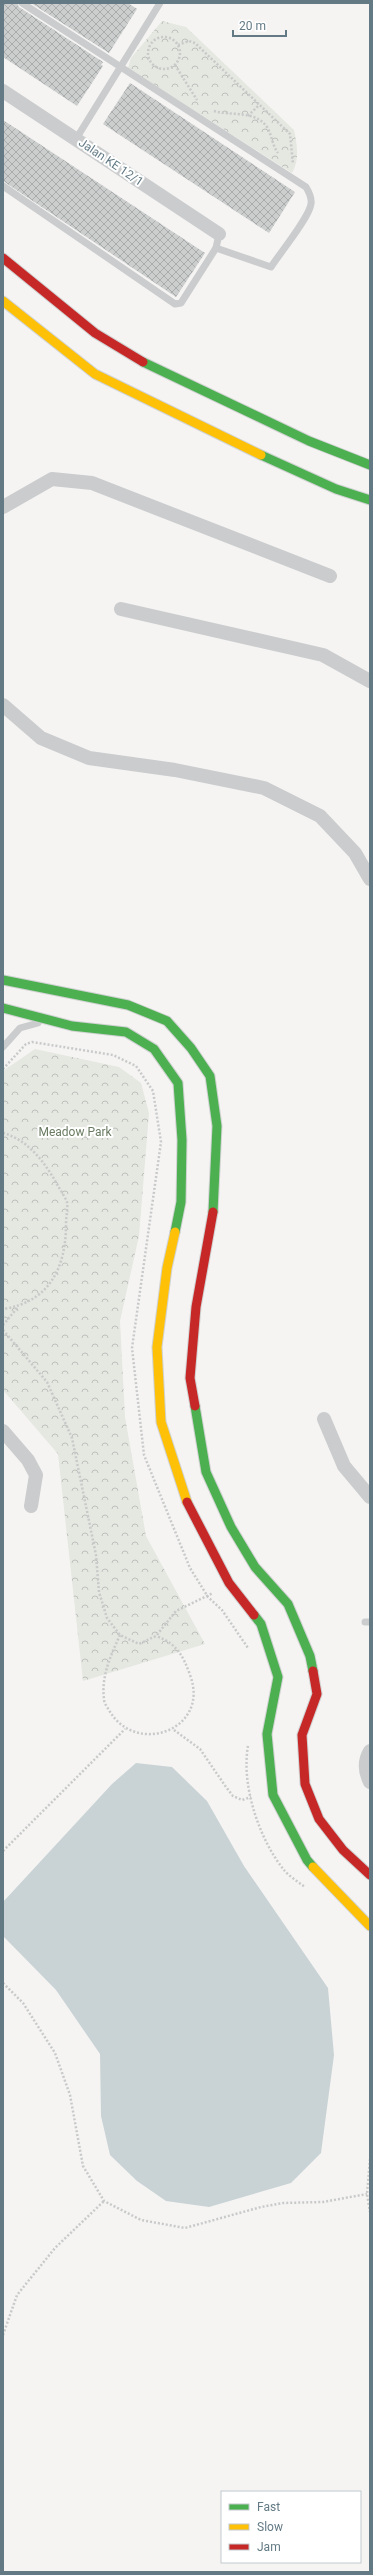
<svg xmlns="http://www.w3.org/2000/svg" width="373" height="2575" font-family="Roboto,sans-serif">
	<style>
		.forest { fill: url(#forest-crowns) }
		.water { fill: #c9d3d5 }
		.building { fill: url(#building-cross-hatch) }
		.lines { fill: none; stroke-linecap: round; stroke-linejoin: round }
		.fast-casing { stroke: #d0d2d2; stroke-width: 11 }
		.slow-casing { stroke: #d0d2d2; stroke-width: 11 }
		.jam-casing { stroke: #d0d2d2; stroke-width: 11 }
		.path { stroke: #c8caca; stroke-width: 2.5; stroke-dasharray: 2 2; stroke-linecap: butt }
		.lane { stroke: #cacccd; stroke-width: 7 }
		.street { stroke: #cacccd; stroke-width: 14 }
		.fast { stroke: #4caf50; stroke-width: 9 }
		.slow { stroke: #ffc107; stroke-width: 9 }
		.jam { stroke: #c62828; stroke-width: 9 }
		.labels { text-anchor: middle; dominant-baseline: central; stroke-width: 4; stroke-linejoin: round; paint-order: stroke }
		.street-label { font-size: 12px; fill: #637a85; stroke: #fff }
		.park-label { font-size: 12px; fill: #6a7b62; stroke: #fff }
	</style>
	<defs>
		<pattern id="forest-crowns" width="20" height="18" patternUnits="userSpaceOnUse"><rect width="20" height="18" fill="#e5e7e1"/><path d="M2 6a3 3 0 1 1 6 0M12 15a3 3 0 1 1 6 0" fill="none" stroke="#bdc0bc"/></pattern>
		<pattern id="building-cross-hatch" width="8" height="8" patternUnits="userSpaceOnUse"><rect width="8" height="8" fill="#cccece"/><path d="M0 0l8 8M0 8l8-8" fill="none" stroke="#a9acad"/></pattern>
	</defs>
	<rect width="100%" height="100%" fill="#f5f4f3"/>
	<g class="forest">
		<path d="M 162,21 L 186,27 L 294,130 C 297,145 300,159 292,173 L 128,68 L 131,58 Z"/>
		<polygon points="35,1049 119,1067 141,1083 149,1113 139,1236 120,1321 125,1417 146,1536 205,1644 83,1681 58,1454 3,1390 3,1071"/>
	</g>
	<polygon class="water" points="136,1763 172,1767 207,1801 244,1866 328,1988 334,2055 321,2153 291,2183 209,2207 166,2201 137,2181 110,2155 101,2116 100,2054 56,1990 3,1936 3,1902 112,1784"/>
	<g class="building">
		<polygon points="3,3 17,3 19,7 103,62 101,65 103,66 77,106 3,57"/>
		<polygon points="31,3 128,3 137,9 109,53"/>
		<polygon points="130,83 295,192 269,233 103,124"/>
		<polygon points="3,120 205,253 176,297 3,181"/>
	</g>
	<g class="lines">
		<defs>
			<g id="fast">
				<polyline points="143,362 309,441 370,465"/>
				<polyline points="261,455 336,489 370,500"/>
				<polyline points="3,980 128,1005 167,1021 191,1048 210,1076 217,1126 213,1212"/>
				<polyline points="3,1008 72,1026 126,1032 154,1049 178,1083 182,1140 181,1202 175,1232"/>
				<polyline points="195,1406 206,1472 231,1527 255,1567 288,1604 310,1656 313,1671"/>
				<polyline points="254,1615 261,1624 278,1677 267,1734 273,1795 307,1860 313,1867"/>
			</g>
			<g id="slow">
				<polyline points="3,301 95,374 261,455"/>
				<polyline points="175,1232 167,1268 157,1347 161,1422 187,1502"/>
				<polyline points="313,1867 370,1926"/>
			</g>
			<g id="jam">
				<polyline points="3,258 95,333 143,362"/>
				<polyline points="195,1406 190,1378 196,1307 213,1212"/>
				<polyline points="187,1502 229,1583 254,1615"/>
				<polyline points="313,1671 317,1694 302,1735 305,1784 319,1819 343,1850 370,1875"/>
			</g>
		</defs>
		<use href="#fast" class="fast-casing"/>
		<use href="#slow" class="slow-casing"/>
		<use href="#jam" class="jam-casing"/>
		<g class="path">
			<circle cx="164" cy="53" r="16"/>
			<polyline points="178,45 189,41 195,43 290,134 293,164"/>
			<polyline points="175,65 197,100"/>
			<path d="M 214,111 C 231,116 255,110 267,127 C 272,135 272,145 278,153"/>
			<polyline points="248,116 259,105"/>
			<polyline points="3,1069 26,1044 32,1042 113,1055 136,1066 153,1091 161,1142 132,1348 144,1455 190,1568 208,1597 222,1610 248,1648"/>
			<path d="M 3,1133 C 29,1140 46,1164 58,1186 C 61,1191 65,1197 67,1202 C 68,1209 66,1217 66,1224 C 66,1267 50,1302 3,1309"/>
			<polyline points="3,1325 18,1307"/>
			<polyline points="3,1330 47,1382 72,1438 96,1555 99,1592 107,1618 120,1635 139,1644 156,1636 176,1611 213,1593"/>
			<path d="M 120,1635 C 111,1655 101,1676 104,1699 C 104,1703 107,1707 109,1710 C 135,1757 211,1730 190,1675 C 183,1655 176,1643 156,1636"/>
			<polyline points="174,1730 200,1749 226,1787 233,1796 242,1800 251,1797"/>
			<path d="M 248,1746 C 241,1785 259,1839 284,1870 C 289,1876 298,1882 305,1887"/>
			<polyline points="3,1851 125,1729"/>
			<polyline points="3,1983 23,2003 55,2053 70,2095 83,2166 104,2201 141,2220 185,2228 261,2207 283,2203 323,2202 367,2194"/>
			<polyline points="370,2159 367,2194 370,2212"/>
			<polyline points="3,2335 17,2295 55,2248 104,2201"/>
		</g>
		<g class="lane">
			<path d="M 22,3 L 306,187 C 309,192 312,198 311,204 C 309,218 280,253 271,267 L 216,248"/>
			<polyline points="76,139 160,3"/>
			<polyline points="3,186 175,304 181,303 216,248 219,234"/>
			<polyline points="3,1047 20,1028 38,1023"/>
			<polyline points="365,1622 370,1622"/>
		</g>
		<g class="street">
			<polyline points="3,91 219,234"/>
			<polyline points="3,507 52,479 92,483 330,576"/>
			<polyline points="121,609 323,655 370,681"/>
			<polyline points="3,705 41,738 89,758 175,770 264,788 320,816 355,853 370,879"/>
			<polyline points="324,1419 344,1466 370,1497"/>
			<polyline points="3,1431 28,1460 36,1475 31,1506"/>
			<path d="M 370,1751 C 364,1761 365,1772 370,1782"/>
		</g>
		<use href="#fast" class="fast"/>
		<use href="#slow" class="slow"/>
		<use href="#jam" class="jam"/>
	</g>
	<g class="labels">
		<g class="street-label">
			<text transform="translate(111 162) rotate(34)">Jalan KE 12/1</text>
		</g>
		<g class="park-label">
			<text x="75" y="1132">Meadow Park</text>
		</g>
	</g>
	<rect width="373" height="2575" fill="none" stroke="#637a85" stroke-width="8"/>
	<rect x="221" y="2491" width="140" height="72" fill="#ffffff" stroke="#c1cace"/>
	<rect x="229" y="2504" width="20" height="6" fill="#4caf50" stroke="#c1cace"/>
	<text x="257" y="2511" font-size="12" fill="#637a85">Fast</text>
	<rect x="229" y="2524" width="20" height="6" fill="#ffc107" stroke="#c1cace"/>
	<text x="257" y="2531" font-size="12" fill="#637a85">Slow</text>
	<rect x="229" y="2544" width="20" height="6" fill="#c62828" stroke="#c1cace"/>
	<text x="257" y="2551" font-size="12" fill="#637a85">Jam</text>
	<path d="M233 30v6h53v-6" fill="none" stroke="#637a85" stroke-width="2"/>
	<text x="239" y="30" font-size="12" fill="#637a85" stroke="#ffffff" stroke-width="3" paint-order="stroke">20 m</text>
</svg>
